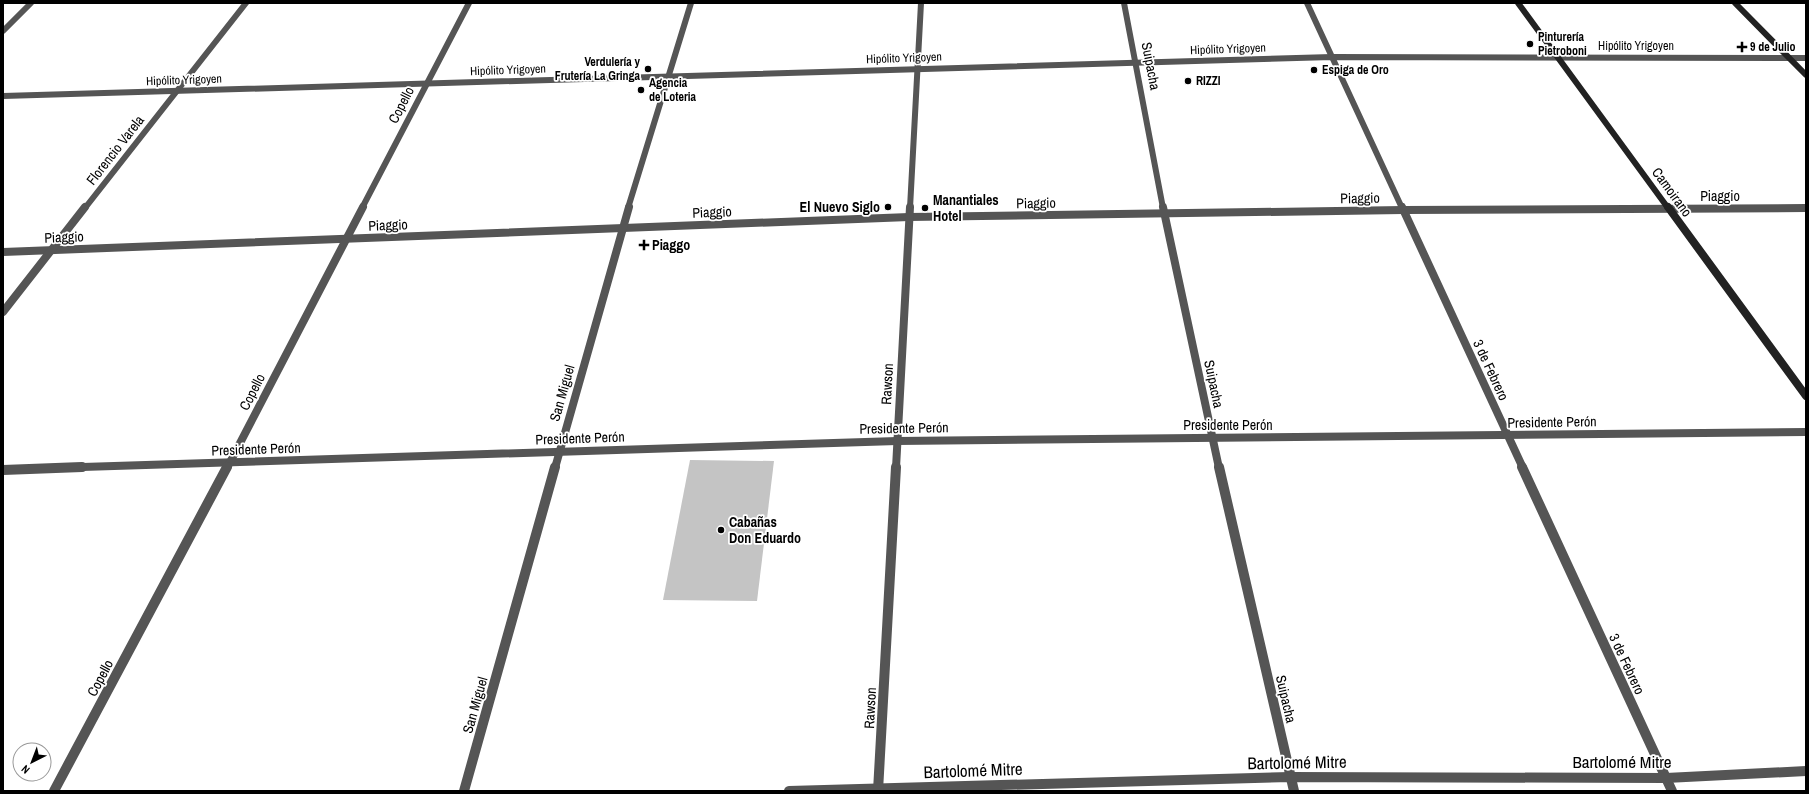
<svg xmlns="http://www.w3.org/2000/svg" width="1809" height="794" font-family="'Archivo Narrow',sans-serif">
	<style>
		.building { fill: #c4c4c4 }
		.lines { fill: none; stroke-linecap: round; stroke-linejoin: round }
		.street-far2 { stroke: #555; stroke-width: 6 }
		.street-far1 { stroke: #555; stroke-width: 8 }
		.street { stroke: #555; stroke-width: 10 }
		.secondary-far1 { stroke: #222; stroke-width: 6 }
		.secondary { stroke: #222; stroke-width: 8 }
		.poi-dot { fill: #000; stroke: #fff; stroke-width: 1.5 }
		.labels { text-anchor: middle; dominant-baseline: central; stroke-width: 3.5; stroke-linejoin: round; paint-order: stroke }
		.far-poi-label { font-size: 12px; font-weight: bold; fill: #000; stroke: #fff; text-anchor: start }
		.far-street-label { font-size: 12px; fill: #000; stroke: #fff }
		.street-label { font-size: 14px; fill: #000; stroke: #fff }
		.poi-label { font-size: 14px; font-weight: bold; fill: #000; stroke: #fff; text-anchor: start }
		.near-street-label { font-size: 17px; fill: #000; stroke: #fff }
	</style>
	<rect width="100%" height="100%" fill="#fff"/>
	<polygon class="building" points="690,460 774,461 757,601 663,600"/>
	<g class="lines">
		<g class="street-far2">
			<polyline points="1124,3 1163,208"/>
			<polyline points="1307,3 1402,208"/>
			<polyline points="3,31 31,3"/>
			<polyline points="3,96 1332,57 1806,58"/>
			<polyline points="85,208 246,3"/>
			<polyline points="362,208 469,3"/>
			<polyline points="628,208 691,3"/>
			<polyline points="910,208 921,3"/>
			<polyline points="1767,208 1806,208"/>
		</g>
		<g class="street-far1">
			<polyline points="1163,207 1219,468"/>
			<polyline points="1402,207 1523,468"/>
			<polyline points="3,252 909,217 1403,210 1806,208"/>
			<polyline points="3,312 85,207"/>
			<polyline points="51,468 897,441 1806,432"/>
			<polyline points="227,468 363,207"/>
			<polyline points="555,468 629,207"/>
			<polyline points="896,468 910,207"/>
		</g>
		<g class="street">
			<polyline points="1219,467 1294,791"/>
			<polyline points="1522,467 1672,791"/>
			<polyline points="3,470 82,467"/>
			<polyline points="54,791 227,467"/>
			<polyline points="464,791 555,467"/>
			<polyline points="789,791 1290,777 1666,778 1806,771"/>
			<polyline points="878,791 896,467"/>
		</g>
		<g class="secondary-far1">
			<polyline points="1518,3 1668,208"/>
			<polyline points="1735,3 1806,75"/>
		</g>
		<polyline class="secondary" points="1668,207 1806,396"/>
	</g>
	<g class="poi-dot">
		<circle cx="1530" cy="44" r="4"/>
		<path d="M1740 41h4v4h4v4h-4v4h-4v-4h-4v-4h4z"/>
		<circle cx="648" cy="69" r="4"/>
		<circle cx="1314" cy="70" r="4"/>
		<circle cx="1188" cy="81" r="4"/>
		<circle cx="641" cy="90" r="4"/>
		<circle cx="888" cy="207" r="4"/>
		<circle cx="925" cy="208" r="4"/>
		<path d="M642 239h4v4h4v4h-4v4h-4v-4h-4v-4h4z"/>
		<circle cx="721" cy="530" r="4"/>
	</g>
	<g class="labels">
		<g class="far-poi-label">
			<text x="1538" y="37">Pinturería<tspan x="1538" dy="14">Pietroboni</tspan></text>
			<text x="1750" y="47">9 de Julio</text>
			<text x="640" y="62" text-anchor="end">Verdulería y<tspan x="640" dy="14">Frutería La Gringa</tspan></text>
			<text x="1322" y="70">Espiga de Oro</text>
			<text x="1196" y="81">RIZZI</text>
			<text x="649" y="83">Agencia<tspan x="649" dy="14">de Loteria</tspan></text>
		</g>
		<g class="far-street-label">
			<text x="1636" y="46">Hipólito Yrigoyen</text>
			<text transform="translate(1228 49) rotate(-2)">Hipólito Yrigoyen</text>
			<text transform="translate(904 58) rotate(-2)">Hipólito Yrigoyen</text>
			<text transform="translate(508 70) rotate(-2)">Hipólito Yrigoyen</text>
			<text transform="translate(184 80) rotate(-2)">Hipólito Yrigoyen</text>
		</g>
		<g class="street-label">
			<text transform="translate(1151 66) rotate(79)">Suipacha</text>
			<text transform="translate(401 105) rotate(-63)">Copello</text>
			<text transform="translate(115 150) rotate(-52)">Florencio Varela</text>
			<text transform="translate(1672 192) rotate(54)">Camoirano</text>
			<text x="1720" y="196">Piaggio</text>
			<text transform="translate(1360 198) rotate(-1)">Piaggio</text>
			<text transform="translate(1036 203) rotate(-1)">Piaggio</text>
			<text transform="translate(712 212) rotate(-2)">Piaggio</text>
			<text transform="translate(388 225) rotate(-2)">Piaggio</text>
			<text transform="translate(64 237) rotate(-2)">Piaggio</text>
			<text transform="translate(1491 370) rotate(65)">3 de Febrero</text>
			<text transform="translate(887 384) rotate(-87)">Rawson</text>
			<text transform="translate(1214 384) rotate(78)">Suipacha</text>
			<text transform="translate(252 392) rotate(-63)">Copello</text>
			<text transform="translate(562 393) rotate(-74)">San Miguel</text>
			<text transform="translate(1552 422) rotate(-1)">Presidente Perón</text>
			<text x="1228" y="425">Presidente Perón</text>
			<text transform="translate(904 428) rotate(-1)">Presidente Perón</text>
			<text transform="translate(580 438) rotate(-2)">Presidente Perón</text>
			<text transform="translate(256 449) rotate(-2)">Presidente Perón</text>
			<text transform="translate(1627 664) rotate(65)">3 de Febrero</text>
			<text transform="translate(100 678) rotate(-62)">Copello</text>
			<text transform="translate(1286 699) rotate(77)">Suipacha</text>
			<text transform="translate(475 705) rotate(-74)">San Miguel</text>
			<text transform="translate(870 708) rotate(-87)">Rawson</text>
		</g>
		<g class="poi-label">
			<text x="933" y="200">Manantiales<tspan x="933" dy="16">Hotel</tspan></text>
			<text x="880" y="207" text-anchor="end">El Nuevo Siglo</text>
			<text x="652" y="245">Piaggo</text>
			<text x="729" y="522">Cabañas<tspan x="729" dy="16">Don Eduardo</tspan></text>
		</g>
		<g class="near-street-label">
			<text x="1622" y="761">Bartolomé Mitre</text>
			<text transform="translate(1297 762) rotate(-1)">Bartolomé Mitre</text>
			<text transform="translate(973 770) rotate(-2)">Bartolomé Mitre</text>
		</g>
	</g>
	<rect width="1809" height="794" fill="none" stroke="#000000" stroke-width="8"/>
	<g transform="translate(32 762) rotate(222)"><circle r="19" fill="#ffffff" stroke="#999999"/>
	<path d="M0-3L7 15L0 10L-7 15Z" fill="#000000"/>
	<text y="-6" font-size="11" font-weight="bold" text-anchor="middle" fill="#000000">N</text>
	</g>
</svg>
